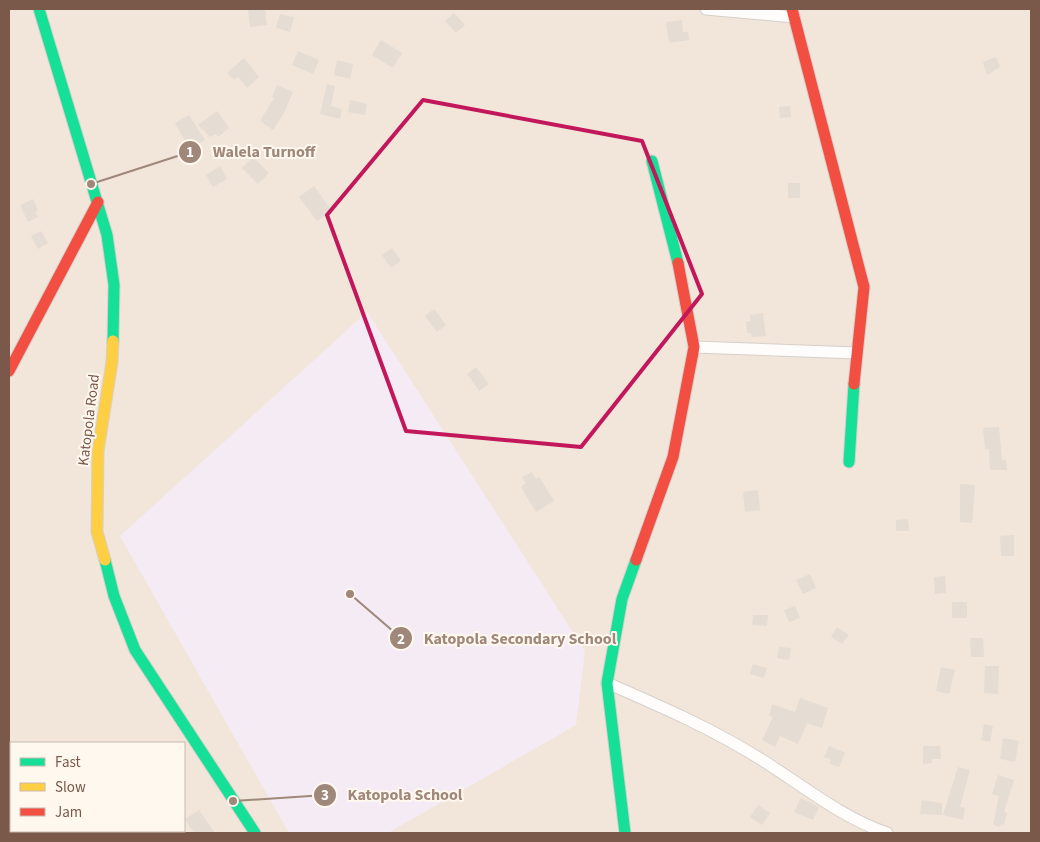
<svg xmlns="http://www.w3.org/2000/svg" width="1040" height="842" font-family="'Source Sans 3',sans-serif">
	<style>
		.residential { fill: #f2e6da; fill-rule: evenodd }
		.education { fill: #f4ebf4 }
		.building { fill: #e5dcd4 }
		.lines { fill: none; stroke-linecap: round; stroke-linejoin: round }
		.street-casing { stroke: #d7cfca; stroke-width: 13 }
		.fast-casing { stroke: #d8cfc9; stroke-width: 13 }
		.slow-casing { stroke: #d8cfc9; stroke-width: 13 }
		.jam-casing { stroke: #d8cfc9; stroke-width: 13 }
		.street { stroke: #fefdfc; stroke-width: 11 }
		.fast { stroke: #16e098; stroke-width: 11 }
		.slow { stroke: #ffcf43; stroke-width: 11 }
		.jam { stroke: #f24e42; stroke-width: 11 }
		.marked { fill: none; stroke: #c2185b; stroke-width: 4; stroke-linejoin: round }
		.labels { text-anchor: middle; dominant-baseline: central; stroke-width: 4; stroke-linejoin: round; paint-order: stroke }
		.street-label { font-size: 15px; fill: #7a594a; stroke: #fff8ef }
		.leader { fill: none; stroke: #9f877a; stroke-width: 2 }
		.callout-dot { fill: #9f877a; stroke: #fff8ef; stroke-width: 2 }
		.mark-label { font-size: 15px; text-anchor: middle; font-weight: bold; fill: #fff }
		.callout-label { font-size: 16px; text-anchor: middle; font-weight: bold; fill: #9f877a; stroke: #fff8ef; stroke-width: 4; stroke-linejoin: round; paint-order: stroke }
	</style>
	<rect width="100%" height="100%" fill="#f8f3ed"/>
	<path class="residential" d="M 9,9 L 1031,9 L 1031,833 L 9,833 ZM 11,743 L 184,743 L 184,831 L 11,831 Z"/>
	<polygon class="education" points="367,312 585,651 576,725 388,833 289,833 120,536"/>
	<g class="building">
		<polygon points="248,9 265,9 267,25 250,27"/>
		<polygon points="454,13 465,25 456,33 445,21"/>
		<polygon points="280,14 294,17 290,32 276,28"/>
		<polygon points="682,20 683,32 688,32 689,40 669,43 666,22"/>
		<polygon points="381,40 402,53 393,68 372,55"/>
		<polygon points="298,51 319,60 313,74 292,65"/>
		<polygon points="996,57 1000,67 987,75 983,62"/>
		<polygon points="244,58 259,77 247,88 238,77 234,80 227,73"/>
		<polygon points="337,60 353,64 350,79 334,75"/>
		<polygon points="327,84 335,86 331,106 342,109 340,119 320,114"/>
		<polygon points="277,85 293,92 284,113 273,130 260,121 274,98 272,97"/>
		<polygon points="350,100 367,104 365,115 348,112"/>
		<polygon points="790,106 791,117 780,118 779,107"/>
		<polygon points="217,111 229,128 218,137 216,134 210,137 198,125"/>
		<polygon points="189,115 205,140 189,149 175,123"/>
		<polygon points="253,157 269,173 258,184 242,168"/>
		<polygon points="220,166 227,179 213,187 206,175"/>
		<rect x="788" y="183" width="12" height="15"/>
		<polygon points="314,186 332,211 317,221 299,197"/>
		<polygon points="33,199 38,210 35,212 38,217 28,222 20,205"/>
		<polygon points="41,231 48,243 38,249 31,236"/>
		<polygon points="392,248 401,261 391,268 382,255"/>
		<polygon points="434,309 446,325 437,332 425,316"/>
		<polygon points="763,313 766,336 752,337 751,333 747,333 746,322 751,321 750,315"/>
		<polygon points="476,367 489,384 479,391 467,374"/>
		<polygon points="999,427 1002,460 1006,460 1007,470 990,470 989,449 985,449 983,428"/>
		<polygon points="532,472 536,479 539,477 554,501 536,512 521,487 526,483 522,477"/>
		<polygon points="960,484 975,485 972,523 960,522"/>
		<polygon points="758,490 760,510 745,512 743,492"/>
		<polygon points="908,519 909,531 896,531 896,520"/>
		<polygon points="1014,535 1014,556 1001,556 1000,536"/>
		<polygon points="810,574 816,588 803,594 796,580"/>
		<polygon points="945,576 946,593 935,594 934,577"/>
		<rect x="952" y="602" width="15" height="16"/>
		<polygon points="795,606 800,618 789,622 784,610"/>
		<polygon points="753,615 768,615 767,626 752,625"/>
		<polygon points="837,627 849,635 842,644 831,637"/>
		<polygon points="970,638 983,638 984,657 971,657"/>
		<polygon points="779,647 791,648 789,660 777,658"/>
		<polygon points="753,664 767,668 764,678 750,674"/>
		<polygon points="985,666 999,666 998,694 984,693"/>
		<polygon points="941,667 955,670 949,694 936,691"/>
		<polygon points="800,698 828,708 822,728 807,723 798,744 780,736 775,747 762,740 773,717 769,716 772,704 795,712"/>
		<polygon points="984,724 993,726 990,742 981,740"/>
		<polygon points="1003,738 1019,741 1015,762 1000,759"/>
		<polygon points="829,746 845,753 839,767 830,764 831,760 824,757"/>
		<polygon points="923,746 940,746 941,759 932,759 932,763 923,764"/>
		<polygon points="958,767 970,770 960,807 965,808 963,820 943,815"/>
		<polygon points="998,775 1014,780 1004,812 1007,813 1004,825 1001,824 1000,827 993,825 999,796 992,794"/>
		<polygon points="801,798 819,807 813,820 794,812"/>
		<polygon points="922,800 942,803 942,815 920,814"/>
		<polygon points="758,805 770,813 762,825 750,817"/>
		<polygon points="199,810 215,833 194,833 185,819"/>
	</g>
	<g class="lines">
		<defs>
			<g id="street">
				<polyline points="706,9 794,17"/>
				<polyline points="694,347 856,353"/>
				<path d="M 607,683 C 660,706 713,729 762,760 C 802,785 842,818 887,833"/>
			</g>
			<g id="fast">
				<polyline points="39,9 107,235 114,285 113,341"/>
				<polyline points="652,161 678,263"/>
				<polyline points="849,462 854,384"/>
				<polyline points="105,560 114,596 135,650 255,833"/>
				<polyline points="625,833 607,683 622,599 636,560"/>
			</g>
			<polyline id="slow" points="105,560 97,532 98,451 112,362 113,341"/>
			<g id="jam">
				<polyline points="792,9 864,287 854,384"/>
				<polyline points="9,371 98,202"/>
				<polyline points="636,560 673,457 694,347 678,263"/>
			</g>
		</defs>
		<use href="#street" class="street-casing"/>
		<use href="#fast" class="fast-casing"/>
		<use href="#slow" class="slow-casing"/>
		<use href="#jam" class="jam-casing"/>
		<use href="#street" class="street"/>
		<use href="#fast" class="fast"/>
		<use href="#slow" class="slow"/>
		<use href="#jam" class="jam"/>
	</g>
	<path class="marked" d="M 423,100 L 642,141 L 702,294 L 581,447 L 406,431 L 327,215 Z"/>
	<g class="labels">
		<g class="street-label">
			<text transform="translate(89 420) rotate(-83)">Katopola Road</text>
		</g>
	</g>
	<path class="leader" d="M91 184L190 152M350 594L401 638M233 801L325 795"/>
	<g class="callout-dot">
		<circle cx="91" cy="184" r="5"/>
		<circle cx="350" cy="594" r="5"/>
		<circle cx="233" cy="801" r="5"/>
		<circle cx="190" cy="152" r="12"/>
		<circle cx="401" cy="638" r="12"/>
		<circle cx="325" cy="795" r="12"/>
	</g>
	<g class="mark-label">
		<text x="190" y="157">1</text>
		<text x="401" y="644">2</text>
		<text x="325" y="800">3</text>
	</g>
	<g class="callout-label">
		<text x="264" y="157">Walela Turnoff</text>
		<text x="520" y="644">Katopola Secondary School</text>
		<text x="405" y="800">Katopola School</text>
	</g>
	<rect width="1040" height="842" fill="none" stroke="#7a594a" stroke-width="20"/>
	<rect x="10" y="742" width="175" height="90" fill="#fff8ef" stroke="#cab8ad"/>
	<rect x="20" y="758" width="25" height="8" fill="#16e098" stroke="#cab8ad"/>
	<text x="55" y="767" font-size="15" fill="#7a594a">Fast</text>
	<rect x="20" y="783" width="25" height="8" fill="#ffcf43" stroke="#cab8ad"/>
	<text x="55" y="792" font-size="15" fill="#7a594a">Slow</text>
	<rect x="20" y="808" width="25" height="8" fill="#f24e42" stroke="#cab8ad"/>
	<text x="55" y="817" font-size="15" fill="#7a594a">Jam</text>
</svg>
